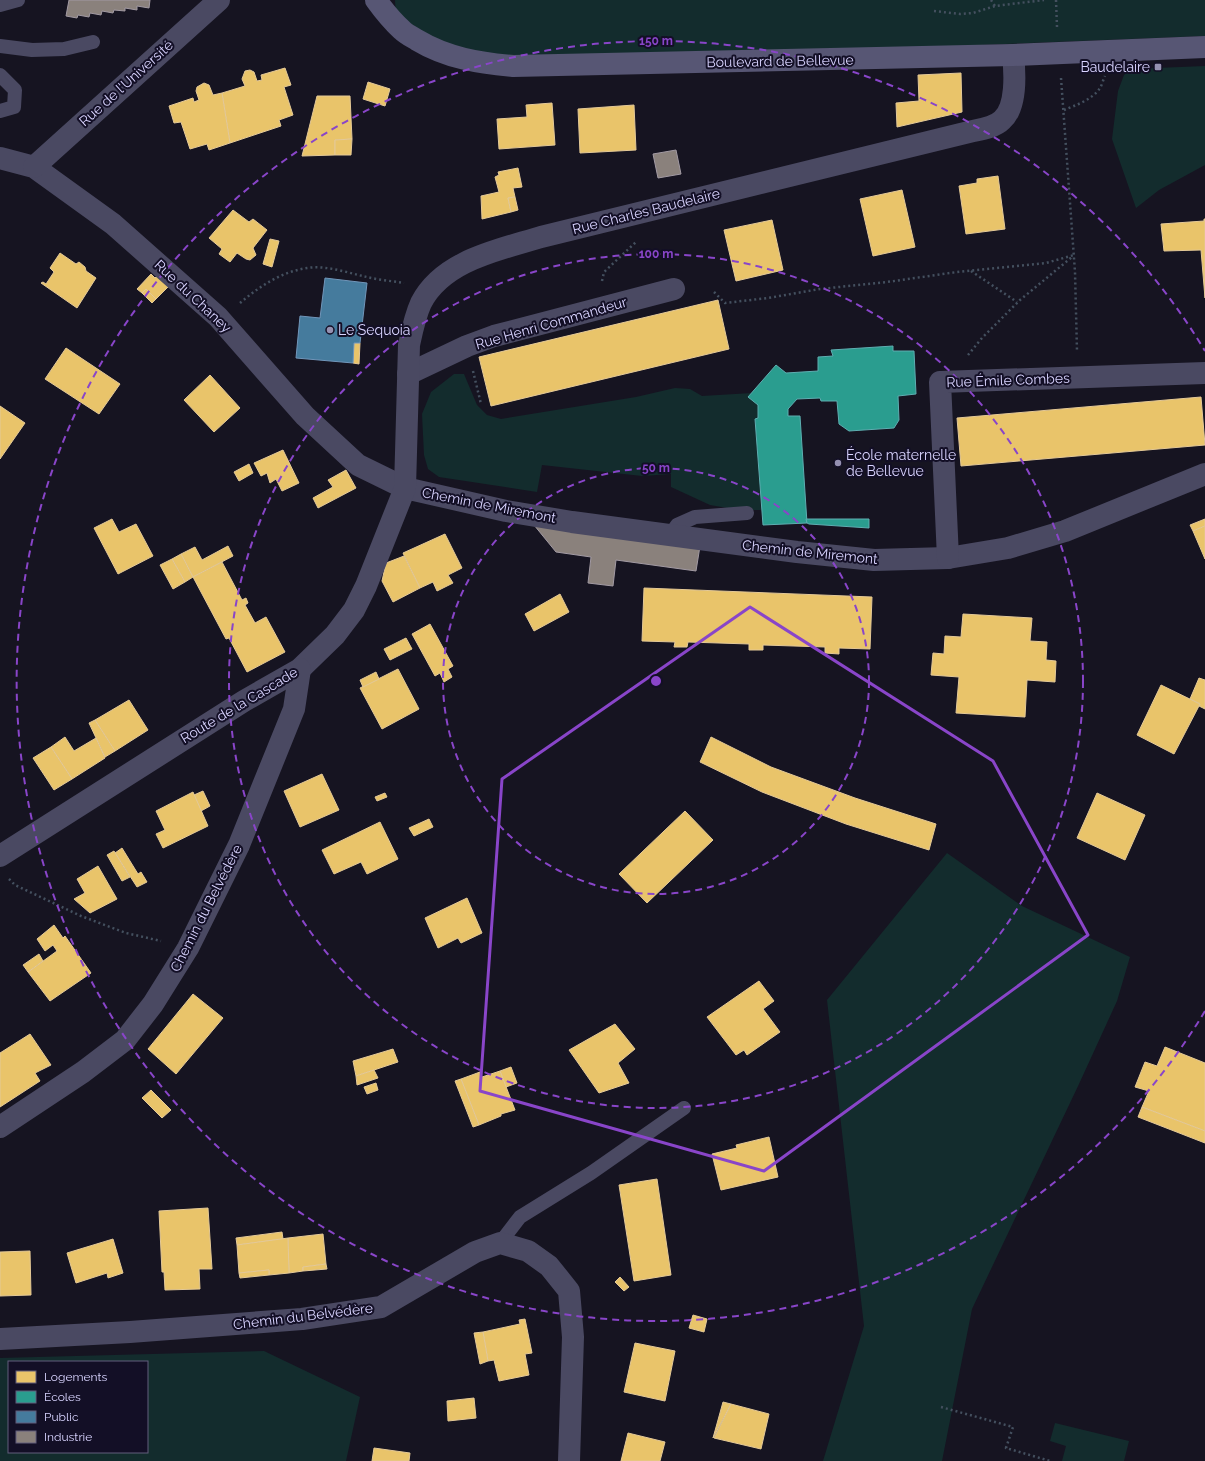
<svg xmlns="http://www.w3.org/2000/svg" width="1205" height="1461" font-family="Raleway,sans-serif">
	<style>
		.green { fill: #132c2d; fill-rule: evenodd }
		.homes { fill: #e9c46a; stroke: #e4c997 }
		.schools { fill: #2a9d8f; stroke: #5eaeb1 }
		.public { fill: #457b9d; stroke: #7196ba }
		.industry { fill: #8a817c; stroke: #a29aa3 }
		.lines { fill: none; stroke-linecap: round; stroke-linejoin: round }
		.path { stroke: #44505f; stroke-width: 2.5; stroke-dasharray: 2 3; stroke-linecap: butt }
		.service { stroke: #4a4962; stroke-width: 14 }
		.minor { stroke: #4a4962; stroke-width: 22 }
		.secondary { stroke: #575674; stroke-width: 22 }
		.marked { fill: none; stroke: #8945c9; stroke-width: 3; stroke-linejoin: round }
		.ring { fill: none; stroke: #8945c9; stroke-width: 2; stroke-dasharray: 7 5 }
		.poi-dot { fill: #9591b1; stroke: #130f26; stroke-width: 1.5 }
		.labels { text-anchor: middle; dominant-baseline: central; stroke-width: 4; stroke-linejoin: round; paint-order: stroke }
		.street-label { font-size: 14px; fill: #d9d4ff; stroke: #130f26 }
		.poi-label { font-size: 14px; fill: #d9d4ff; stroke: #130f26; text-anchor: start }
		.centre { fill: #8945c9; stroke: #130f26; stroke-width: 2 }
		.ring-label { font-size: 12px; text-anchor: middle; font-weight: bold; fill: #8945c9; stroke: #130f26; stroke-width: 4; stroke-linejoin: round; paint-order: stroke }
	</style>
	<rect width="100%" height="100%" fill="#161421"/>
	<g class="green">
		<polygon points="395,0 1205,0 1205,36 955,46 511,59 429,40 396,15"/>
		<polygon points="1205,66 1205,165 1159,190 1136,208 1112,139 1118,91 1124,75 1132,69"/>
		<polygon points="454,374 464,374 477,405 487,415 501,419 636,397 675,388 690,389 702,396 752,393 748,397 758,405 758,418 755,419 761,510 739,510 710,505 671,487 671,474 642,476 542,465 537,492 439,477 428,469 424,455 422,414 431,392"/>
		<polygon points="947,853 1022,906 1130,957 1117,1001 1079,1084 972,1309 942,1461 823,1461 864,1326 827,1000"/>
		<path d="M 264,1351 L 360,1397 L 346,1461 L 0,1461 L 0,1358 ZM 9,1362 L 147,1362 L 147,1452 L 9,1452 Z"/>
		<polygon points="1055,1423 1129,1441 1124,1461 1062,1461 1066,1446 1050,1441"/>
	</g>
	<g class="homes">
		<polygon points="285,68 291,85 284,87 293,115 279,120 281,126 230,143 222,93 245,86 242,79 245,71 250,70 254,72 257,81 262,80 261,75"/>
		<polygon points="961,73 962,112 897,127 896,103 919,101 918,75"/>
		<polygon points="368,82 390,89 385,106 363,99"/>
		<polygon points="204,83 209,85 213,95 222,93 230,143 209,150 207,144 190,149 181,122 174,123 169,106 193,98 194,102 199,100 196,91 197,87"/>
		<polygon points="317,96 350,96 352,139 335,140 335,155 302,156"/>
		<polygon points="552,103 555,145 499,149 497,119 527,117 526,105"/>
		<polygon points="634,105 636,150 580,153 578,109"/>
		<polygon points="352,139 351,155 335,155 335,140"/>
		<polygon points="518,168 522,187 513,188 515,197 508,198 511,212 482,219 481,196 499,192 495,177 499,175 498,172"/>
		<polygon points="998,176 1005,229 966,234 959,186 977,183 977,179"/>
		<polygon points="902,190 915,247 873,256 860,199"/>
		<polygon points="515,197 518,210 511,212 508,198"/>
		<polygon points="233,210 249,222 253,219 267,230 253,248 256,255 250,260 246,259 237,253 230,262 219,254 222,249 209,238"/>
		<polygon points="1204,219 1205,219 1205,298 1201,250 1164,251 1161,224 1204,221"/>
		<polygon points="772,220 783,270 736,281 724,230"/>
		<polygon points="270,239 279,241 272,267 263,264"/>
		<polygon points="60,253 76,264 79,262 85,267 86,271 96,278 77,308 41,283 43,282 46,284 54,272 50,268"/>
		<polygon points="151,274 155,278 157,276 168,287 156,299 146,289 142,293 137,289"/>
		<polygon points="146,289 156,299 152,303 142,293"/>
		<polygon points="718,300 729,349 491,406 479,357"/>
		<polygon points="354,343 360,343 359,364 353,363"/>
		<polygon points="66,348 120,384 99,414 45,379"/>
		<polygon points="210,375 240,408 214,432 184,400"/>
		<polygon points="1201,397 1205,445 961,466 957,418"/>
		<polygon points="0,406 25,423 0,459"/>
		<polygon points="283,450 299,483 282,491 276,479 270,483 267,473 261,476 254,463"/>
		<polygon points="249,464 253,473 239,481 234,472"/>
		<polygon points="346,470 356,488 318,508 313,498 333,487 328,480"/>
		<polygon points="112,519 119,532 136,524 153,556 118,574 94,528"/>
		<polygon points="1205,519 1205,526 1193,531 1190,525"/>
		<polygon points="1205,526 1205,559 1193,531"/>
		<polygon points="445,534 462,568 448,575 453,583 437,591 433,582 420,588 403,553"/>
		<polygon points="228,546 233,556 193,577 181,554 195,547 202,560"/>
		<polygon points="181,554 193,577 185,582 172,559"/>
		<polygon points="404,556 420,588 393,602 382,581 386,563"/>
		<polygon points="172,559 185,582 173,589 160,565"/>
		<polygon points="222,562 242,600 246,598 248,603 245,605 255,623 266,617 285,652 247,672 229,638 226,639 193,577"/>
		<polygon points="644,588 872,597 870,649 839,648 839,654 825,653 825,647 763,645 763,650 749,650 749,644 688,642 687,647 674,647 675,642 642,641"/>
		<polygon points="560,594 569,612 534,631 525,614"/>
		<polygon points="963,614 1032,618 1030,641 1047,642 1046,660 1056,661 1055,682 1027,680 1025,717 956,713 959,677 931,675 933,653 944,654 945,636 961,637"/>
		<polygon points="430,624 453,666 448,669 452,677 444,682 440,673 435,676 412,634"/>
		<polygon points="406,638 412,649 390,660 384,649"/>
		<polygon points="398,669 419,709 382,729 360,688"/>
		<polygon points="376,672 379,679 363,687 360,680"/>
		<polygon points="1199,678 1205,680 1205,709 1199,706 1200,704 1190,699"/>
		<polygon points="1161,685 1200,704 1174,754 1137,735"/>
		<polygon points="129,700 148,730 115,751 95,720"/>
		<polygon points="95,720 115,751 105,757 89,723"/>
		<polygon points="65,737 74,751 96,738 105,758 72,779 51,747"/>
		<polygon points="711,737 771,767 855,798 936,824 929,850 846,824 762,792 700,762"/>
		<polygon points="51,747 72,779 54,790 33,758"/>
		<polygon points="322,774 339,810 300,827 284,791"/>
		<polygon points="203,791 210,806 201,811 194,795"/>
		<polygon points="193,792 208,826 163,848 156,834 165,830 156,811"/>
		<polygon points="385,793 387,797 377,801 375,797"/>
		<polygon points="1097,793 1145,815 1125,860 1077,838"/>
		<polygon points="685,811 713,840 647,903 619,874"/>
		<polygon points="429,819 433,827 414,836 409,828"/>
		<polygon points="380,822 398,859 367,874 361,862 334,874 322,850"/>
		<polygon points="122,848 138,874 141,872 147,882 137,887 115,853"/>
		<polygon points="114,851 130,877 122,881 107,855"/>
		<polygon points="98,866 117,899 90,913 74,899 85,893 77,879"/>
		<polygon points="467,898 482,933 461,943 458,938 438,948 425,918"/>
		<polygon points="54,925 63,938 65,936 91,973 50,1001 28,972 57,951 53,945 45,951 37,939"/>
		<polygon points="39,954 43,961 28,972 23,965"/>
		<polygon points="759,981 774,1001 763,1009 780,1032 747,1055 744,1050 736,1055 707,1017"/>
		<polygon points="193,994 223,1018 176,1074 148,1049"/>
		<polygon points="615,1024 635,1049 618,1063 629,1083 599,1093 569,1050"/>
		<polygon points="30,1034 51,1065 35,1073 40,1081 0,1107 0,1053"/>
		<polygon points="1165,1047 1205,1063 1205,1131 1142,1107 1149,1091 1135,1087 1145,1062 1157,1066"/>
		<polygon points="393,1049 398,1062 356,1076 353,1061"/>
		<polygon points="511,1067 517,1083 506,1087 500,1071"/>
		<polygon points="374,1070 378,1078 357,1085 356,1076"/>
		<polygon points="500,1071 515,1110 501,1114 501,1116 479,1125 461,1079 480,1072 482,1077"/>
		<polygon points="461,1079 479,1125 473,1127 455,1081"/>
		<polygon points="376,1083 378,1090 367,1094 364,1087"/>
		<polygon points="151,1090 171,1110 162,1118 142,1098"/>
		<polygon points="1142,1107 1205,1131 1205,1143 1138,1117"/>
		<polygon points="769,1137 778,1177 721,1190 712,1154 737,1148 736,1145"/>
		<polygon points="657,1179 671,1275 634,1281 619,1185"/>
		<polygon points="208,1208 212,1269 199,1269 200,1289 165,1290 164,1272 162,1272 159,1211"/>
		<polygon points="282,1232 283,1239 237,1245 236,1238"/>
		<polygon points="323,1234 326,1264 303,1267 303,1271 289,1273 288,1238"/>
		<polygon points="288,1238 289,1273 269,1275 269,1270 239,1273 237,1245"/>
		<polygon points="113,1239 123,1273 108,1278 107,1273 76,1283 67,1253"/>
		<polygon points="30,1251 31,1295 0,1296 0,1252"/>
		<polygon points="326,1264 327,1269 303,1271 303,1267"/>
		<polygon points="269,1270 269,1275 240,1278 239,1273"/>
		<polygon points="620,1277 629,1287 624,1291 615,1282"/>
		<polygon points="693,1315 707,1319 704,1332 689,1328"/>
		<polygon points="525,1319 532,1353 525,1354 529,1375 499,1381 494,1360 488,1361 483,1332 520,1324 519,1320"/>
		<polygon points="483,1332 488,1361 480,1364 474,1333"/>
		<polygon points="635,1343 675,1351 665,1401 624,1392"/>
		<polygon points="474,1398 476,1418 448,1421 447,1401"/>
		<polygon points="723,1402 731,1404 713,1438"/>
		<polygon points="731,1404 769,1414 761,1449 714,1438"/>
		<polygon points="628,1433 665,1442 660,1461 621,1461"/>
		<polygon points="374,1448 410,1453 409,1461 372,1461"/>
	</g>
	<g class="schools">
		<polygon points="893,346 893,351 914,351 916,394 898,396 899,420 894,428 849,431 839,424 837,401 821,401 820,398 797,399 788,409 788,416 800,416 807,523 763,525 755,419 758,418 758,405 748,397 776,365 786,373 818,371 818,357 833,356 831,350"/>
		<polygon points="806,519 869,519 869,528 809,524 807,523"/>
	</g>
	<polygon class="public" points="325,278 367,283 360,343 354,343 353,363 296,358 300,316 320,318"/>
	<g class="industry">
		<polygon points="69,0 150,0 149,8 137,6 137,10 125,8 125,11 114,10 113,13 102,11 101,15 90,13 89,17 78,15 77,18 66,16"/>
		<polygon points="676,150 681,174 658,178 653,154"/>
		<polygon points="534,525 700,546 696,571 616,560 613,586 588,583 591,557 556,552"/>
	</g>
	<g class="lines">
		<g class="path">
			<polyline points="991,0 995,6 1044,0"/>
			<polyline points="1056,0 1057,27"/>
			<polyline points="934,11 960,14 973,13 995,6"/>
			<polyline points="1061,78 1075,272 1077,351"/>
			<path d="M 1064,110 C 1076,105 1092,100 1100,88 C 1102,85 1103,80 1105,76"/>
			<polyline points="971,271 1017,302"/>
			<polyline points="602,281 604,272 636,242"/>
			<polyline points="714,292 725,303 768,298 820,289 887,282 957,272 1046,263 1074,255"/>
			<path d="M 240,303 C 260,286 281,272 307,268 C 327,265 348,273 367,277 C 379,280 392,281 404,283"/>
			<polyline points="968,355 982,338 1020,300 1072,257"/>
			<polyline points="473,371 481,404"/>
			<polyline points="9,879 15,885 81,916 126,933 161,941"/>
			<polyline points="941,1407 1013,1427 1006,1448 1050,1461"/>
		</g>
		<g class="service">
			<polyline points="0,5 18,0"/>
			<polyline points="0,46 32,50 64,49 93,42"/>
			<polyline points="0,75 15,90 14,107 0,111"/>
			<polyline points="670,535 677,525 695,517 747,513"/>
			<polyline points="500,1243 520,1217 591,1173 684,1108"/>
		</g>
		<g class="minor">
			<polyline points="0,158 34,167 113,224 218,317 305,416 358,465 405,488 506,511 572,522 797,552 874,560 948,558 1008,548 1065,531 1205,474"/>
			<polyline points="34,167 219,0"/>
			<polyline points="408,374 467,346 494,336 674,289"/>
			<polyline points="948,558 940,382 1205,373"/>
			<path d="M 0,856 L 244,701 L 300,669 L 335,635 L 354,610 L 366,586 L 405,488 L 409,345 C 412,331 415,316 421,303 C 443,260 499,250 541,237 L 973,131 C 983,129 995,127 1002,120 C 1017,107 1015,73 1013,55"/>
			<polyline points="0,1127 83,1072 125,1040 153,1004 188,948 239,845 294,709 300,669"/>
			<polyline points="0,1339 130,1332 302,1319 381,1307 475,1252 500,1243 528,1251 549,1266 569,1291 573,1337 569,1461"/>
		</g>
		<path class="secondary" d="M 376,0 C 384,11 392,21 402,30 C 406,34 412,37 417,40 C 447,58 479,63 513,66 L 1013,55 L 1205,47"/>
	</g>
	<path class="marked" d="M 750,607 L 993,761 L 1088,935 L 764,1171 L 480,1091 L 502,779 Z"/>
	<g class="ring">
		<circle cx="656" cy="681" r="213"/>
		<circle cx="656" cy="681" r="427"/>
		<path d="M1205 1011A640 640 0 1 1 1205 351"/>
	</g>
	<g class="poi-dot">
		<rect x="1154" y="63" width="8" height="8" rx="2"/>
		<circle cx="330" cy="330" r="4"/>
		<circle cx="838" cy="463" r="4"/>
	</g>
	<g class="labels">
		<g class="street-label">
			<text transform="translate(780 61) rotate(-1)">Boulevard de Bellevue</text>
			<text transform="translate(126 83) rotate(-42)">Rue de l'Université</text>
			<text transform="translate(646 211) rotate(-14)">Rue Charles Baudelaire</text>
			<text transform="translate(193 296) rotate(43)">Rue du Chaney</text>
			<text transform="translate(551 323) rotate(-16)">Rue Henri Commandeur</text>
			<text transform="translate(1008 380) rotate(-2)">Rue Émile Combes</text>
			<text transform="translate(489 505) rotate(11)">Chemin de Miremont</text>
			<text transform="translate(810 552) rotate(6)">Chemin de Miremont</text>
			<text transform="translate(239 705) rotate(-31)">Route de la Cascade</text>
			<text transform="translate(206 908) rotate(-63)">Chemin du Belvédère</text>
			<text transform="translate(303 1316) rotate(-7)">Chemin du Belvédère</text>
		</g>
		<g class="poi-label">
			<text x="1150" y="67" text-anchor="end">Baudelaire</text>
			<text x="338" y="330">Le Sequoia</text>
			<text x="846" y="455">École maternelle<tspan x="846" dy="16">de Bellevue</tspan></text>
		</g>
	</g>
	<circle cx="656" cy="681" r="6" class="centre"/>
	<g class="ring-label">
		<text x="656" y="45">150 m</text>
		<text x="656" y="258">100 m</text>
		<text x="656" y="472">50 m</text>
	</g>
	<rect x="8" y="1361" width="140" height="92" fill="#130f26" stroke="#625e7d"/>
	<rect x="16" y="1371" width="20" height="12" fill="#e9c46a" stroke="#625e7d"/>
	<text x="44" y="1381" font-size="12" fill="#d9d4ff">Logements</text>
	<rect x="16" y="1391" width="20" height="12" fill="#2a9d8f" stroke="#625e7d"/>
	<text x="44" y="1401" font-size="12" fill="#d9d4ff">Écoles</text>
	<rect x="16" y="1411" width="20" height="12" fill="#457b9d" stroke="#625e7d"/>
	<text x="44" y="1421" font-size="12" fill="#d9d4ff">Public</text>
	<rect x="16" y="1431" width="20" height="12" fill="#8a817c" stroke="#625e7d"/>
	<text x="44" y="1441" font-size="12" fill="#d9d4ff">Industrie</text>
</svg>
